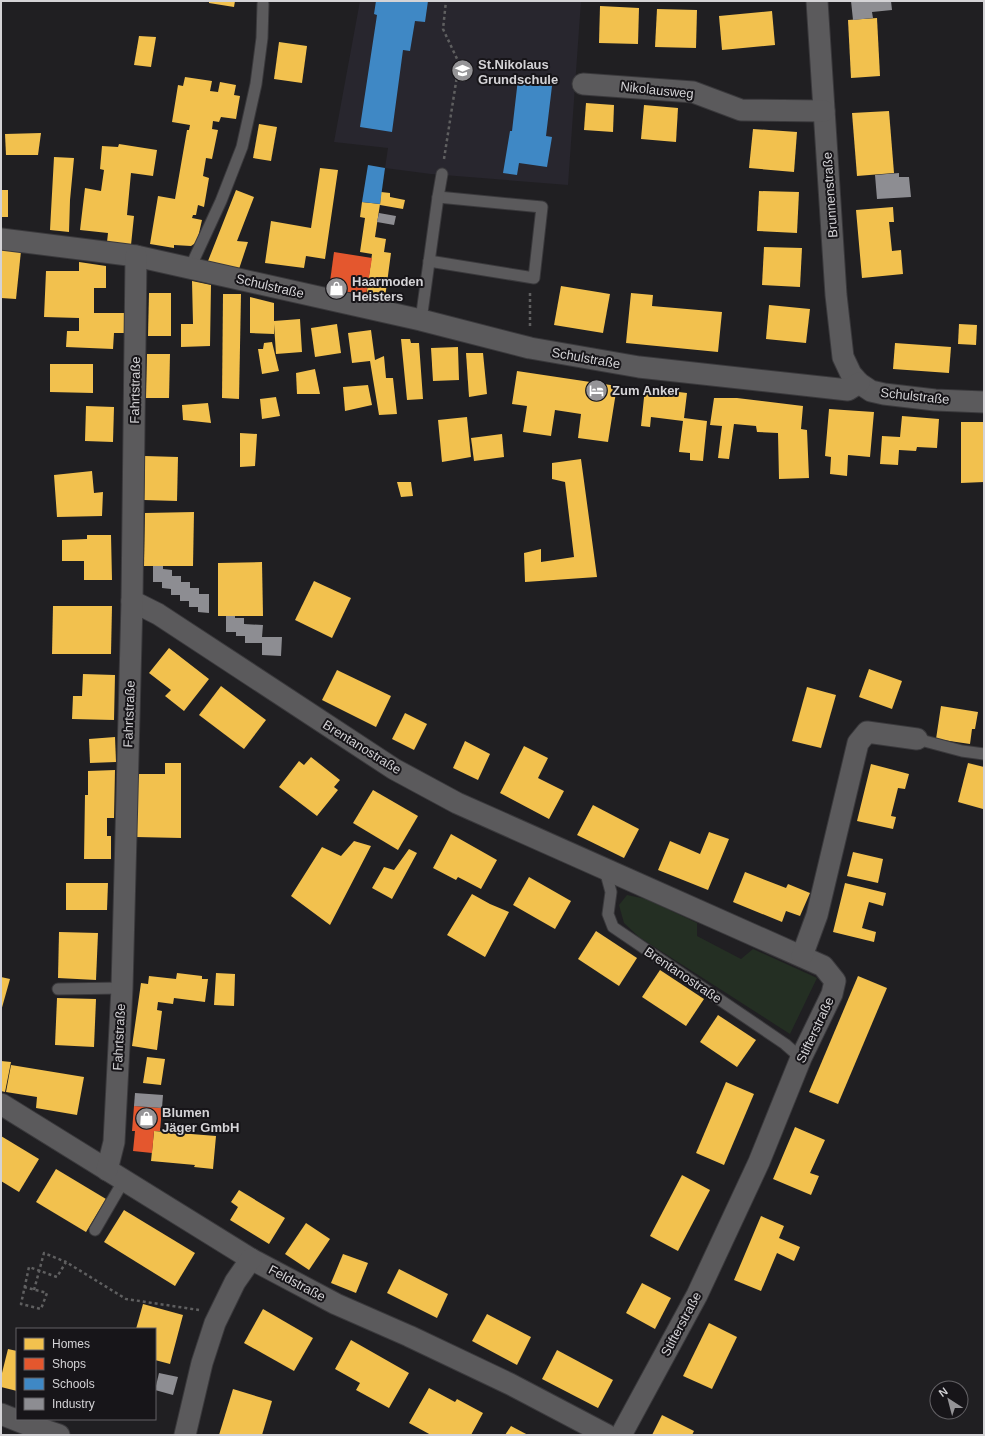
<svg xmlns="http://www.w3.org/2000/svg" width="985" height="1436" font-family="Arial,sans-serif">
	<style>
		.built { fill: #28262e }
		.green { fill: #242f23 }
		.homes { fill: #f2c14e }
		.shops { fill: #e4572e }
		.schools { fill: #3f88c5 }
		.industry { fill: #8d8d92 }
		.lines { fill: none; stroke-linecap: round; stroke-linejoin: round }
		.service-casing { stroke: #3a393c; stroke-width: 13 }
		.minor-casing { stroke: #3a393c; stroke-width: 23 }
		.path { stroke: #5f5f60; stroke-width: 2.5; stroke-dasharray: 3 3; stroke-linecap: butt }
		.service { stroke: #5b5a5c; stroke-width: 11 }
		.minor { stroke: #5b5a5c; stroke-width: 21 }
		.labels { text-anchor: middle; dominant-baseline: central; stroke-width: 4; stroke-linejoin: round; paint-order: stroke }
		.poi-label { font-size: 13px; font-weight: bold; fill: #d4d3d6; stroke: #171519; text-anchor: start }
		.street-label { font-size: 13px; fill: #d4d3d6; stroke: #171519 }
	</style>
	<rect width="100%" height="100%" fill="#201f22"/>
	<polygon class="built" points="360,1 581,1 568,185 431,174 385,168 388,148 334,142"/>
	<polygon class="green" points="627,895 646,899 697,923 697,936 741,959 753,949 817,978 790,1034 639,937 624,923 619,905"/>
	<g class="homes">
		<polygon points="209,1 235,1 234,7 209,3"/>
		<polygon points="600,6 639,8 638,44 599,43"/>
		<polygon points="657,9 697,10 696,48 655,47"/>
		<polygon points="772,11 775,45 722,50 719,16"/>
		<polygon points="877,18 880,76 851,78 848,20"/>
		<polygon points="139,36 156,37 151,67 134,65"/>
		<polygon points="279,42 307,46 302,83 274,79"/>
		<polygon points="185,77 212,81 210,91 218,92 220,82 236,85 234,95 240,96 236,119 221,117 219,122 213,121 212,129 218,130 212,159 206,158 203,176 209,178 204,207 198,205 196,215 193,215 192,218 202,220 197,242 191,246 174,245 174,248 150,244 158,196 175,199 187,130 189,130 190,125 172,122 178,85 183,86"/>
		<polygon points="586,103 614,105 613,132 584,130"/>
		<polygon points="644,105 678,108 676,142 641,139"/>
		<polygon points="889,111 894,173 857,176 852,113"/>
		<polygon points="259,124 277,127 271,161 253,158"/>
		<polygon points="753,129 797,132 794,172 749,168"/>
		<polygon points="41,133 38,155 6,155 5,134"/>
		<polygon points="119,144 157,150 153,176 131,173 127,215 134,216 131,245 107,242 108,233 80,230 85,188 101,191 104,170 100,169 102,146 118,147"/>
		<polygon points="54,157 74,158 70,200 69,232 50,230"/>
		<polygon points="320,168 338,170 325,259 306,256 304,268 265,263 271,221 311,228"/>
		<rect x="1" y="190" width="7" height="27"/>
		<polygon points="236,190 254,197 237,241 248,242 238,272 208,261"/>
		<polygon points="759,191 799,192 797,233 757,231"/>
		<polygon points="381,192 390,193 390,197 405,200 403,209 380,205"/>
		<polygon points="362,202 380,204 375,237 386,239 384,252 391,253 385,298 381,302 366,298 372,254 360,252 365,218 360,217"/>
		<polygon points="893,207 894,222 889,222 892,251 901,250 903,274 862,278 856,210"/>
		<polygon points="764,247 802,248 800,287 762,285"/>
		<polygon points="1,249 21,251 16,299 1,298"/>
		<polygon points="79,262 106,266 106,288 94,288 94,313 124,313 124,333 114,333 113,349 66,347 67,331 79,331 79,318 44,317 46,271 79,271"/>
		<polygon points="192,281 211,285 210,346 181,347 181,324 193,324"/>
		<polygon points="561,286 610,294 603,333 554,325"/>
		<polygon points="149,293 171,293 171,336 148,336"/>
		<polygon points="631,293 653,295 652,306 722,312 718,352 626,343"/>
		<polygon points="223,294 241,294 239,399 222,398"/>
		<polygon points="250,297 274,303 274,321 300,319 302,352 276,354 274,324 274,334 250,333"/>
		<polygon points="769,305 810,309 806,343 766,339"/>
		<polygon points="337,324 341,353 315,357 311,328"/>
		<polygon points="959,324 977,325 976,345 958,344"/>
		<polygon points="371,330 375,360 384,356 386,378 393,378 397,414 379,415 370,361 352,363 348,333"/>
		<polygon points="401,339 410,339 411,343 419,343 423,399 407,400"/>
		<polygon points="272,342 279,371 262,374 258,349 263,349 264,343"/>
		<polygon points="895,343 951,347 949,373 893,369"/>
		<polygon points="458,347 459,380 433,381 431,348"/>
		<polygon points="466,353 483,353 487,394 469,397"/>
		<polygon points="147,354 170,354 169,398 146,398"/>
		<polygon points="50,364 93,364 93,393 50,392"/>
		<polygon points="315,369 320,394 297,394 296,373"/>
		<polygon points="517,371 617,386 608,442 578,438 581,414 555,410 551,436 523,432 527,406 512,404"/>
		<polygon points="368,385 372,405 345,411 343,387"/>
		<polygon points="645,388 687,393 684,418 707,421 703,461 690,460 690,453 679,452 683,421 651,417 650,427 641,426"/>
		<polygon points="276,397 280,416 262,419 260,399"/>
		<polygon points="714,398 737,398 803,406 801,429 807,430 809,478 779,479 778,433 757,432 756,426 734,424 729,459 718,458 722,426 710,425"/>
		<polygon points="208,403 211,423 183,420 182,405"/>
		<polygon points="86,406 114,407 113,442 85,441"/>
		<polygon points="829,409 874,412 870,457 848,455 847,476 830,474 831,457 825,456"/>
		<polygon points="902,416 939,419 937,448 917,447 916,451 899,450 898,465 880,464 882,436 900,437"/>
		<polygon points="467,417 471,457 442,462 438,420"/>
		<polygon points="961,422 984,422 984,482 961,483"/>
		<polygon points="240,433 257,434 255,466 240,467"/>
		<polygon points="502,434 504,457 474,461 471,438"/>
		<polygon points="145,456 178,457 177,501 144,500"/>
		<polygon points="581,459 597,577 525,582 524,553 541,549 541,562 574,557 565,482 552,479 552,463"/>
		<polygon points="92,471 94,493 103,492 102,516 57,517 54,475"/>
		<polygon points="397,482 411,482 413,496 401,497"/>
		<polygon points="194,512 193,566 144,566 145,513"/>
		<polygon points="87,535 111,535 112,580 84,580 84,561 62,561 62,540 87,539"/>
		<polygon points="262,562 263,616 218,616 218,563"/>
		<polygon points="314,581 351,598 332,638 295,620"/>
		<polygon points="53,606 112,606 111,654 52,654"/>
		<polygon points="169,648 209,679 184,711 165,696 171,690 149,673"/>
		<polygon points="869,669 902,681 892,709 859,697"/>
		<polygon points="337,670 391,696 376,727 322,700"/>
		<polygon points="83,674 115,675 114,720 72,719 73,696 82,696"/>
		<polygon points="221,686 266,720 244,749 199,715"/>
		<polygon points="807,687 836,695 821,748 792,741"/>
		<polygon points="941,706 978,712 975,729 972,729 970,744 936,739"/>
		<polygon points="405,713 427,724 414,750 392,739"/>
		<polygon points="115,737 116,762 90,763 89,739"/>
		<polygon points="465,741 490,754 478,780 453,768"/>
		<polygon points="524,746 548,758 538,778 564,791 549,819 500,793"/>
		<polygon points="311,757 340,780 334,787 338,790 317,816 279,787 299,761 304,765"/>
		<polygon points="165,763 181,763 181,838 136,837 136,774 165,774"/>
		<polygon points="968,763 984,767 983,809 958,802"/>
		<polygon points="871,764 909,774 905,789 898,788 891,816 896,817 893,829 857,821"/>
		<polygon points="115,770 114,818 107,818 107,836 111,836 111,859 84,859 85,795 88,795 88,771"/>
		<polygon points="373,790 418,816 398,850 353,823"/>
		<polygon points="593,805 639,829 624,858 577,835"/>
		<polygon points="709,832 729,839 708,890 658,870 670,841 700,854"/>
		<polygon points="451,834 497,860 481,889 458,877 456,880 433,868"/>
		<polygon points="354,841 371,846 330,925 291,896 322,847 341,856"/>
		<polygon points="409,849 417,853 392,899 372,888 384,867 394,870"/>
		<polygon points="853,852 883,859 878,883 847,876"/>
		<polygon points="745,872 786,888 788,884 810,893 800,916 786,911 782,922 733,902"/>
		<polygon points="529,877 571,901 555,929 513,905"/>
		<polygon points="66,883 108,883 107,910 66,910"/>
		<polygon points="845,883 886,893 883,906 869,902 862,928 876,932 874,942 833,932"/>
		<polygon points="472,894 490,904 509,912 485,957 447,935"/>
		<polygon points="596,931 637,958 619,986 578,959"/>
		<polygon points="59,932 98,933 96,980 58,978"/>
		<polygon points="660,970 704,999 686,1026 642,997"/>
		<polygon points="177,973 202,976 202,979 208,979 205,1002 174,998 173,1004 158,1002 157,1010 162,1011 157,1050 132,1046 141,983 148,984 149,976 176,979"/>
		<polygon points="216,973 235,974 234,1006 214,1005"/>
		<polygon points="858,976 887,988 838,1104 809,1092"/>
		<polygon points="1,977 10,979 1,1011"/>
		<polygon points="57,998 96,999 94,1047 55,1045"/>
		<polygon points="718,1015 756,1040 737,1067 700,1042"/>
		<polygon points="147,1057 165,1059 161,1085 143,1083"/>
		<polygon points="1,1061 11,1062 5,1092 1,1091"/>
		<polygon points="11,1065 84,1077 77,1115 36,1108 37,1097 6,1092"/>
		<polygon points="726,1082 754,1094 724,1165 696,1153"/>
		<polygon points="795,1127 825,1140 810,1173 819,1176 811,1195 773,1179"/>
		<polygon points="154,1131 216,1136 213,1169 194,1167 195,1165 151,1161"/>
		<polygon points="1,1136 39,1159 19,1192 1,1181"/>
		<polygon points="56,1169 106,1199 86,1232 36,1202"/>
		<polygon points="682,1175 710,1190 678,1251 650,1236"/>
		<polygon points="239,1190 285,1218 269,1244 230,1220 238,1207 231,1202"/>
		<polygon points="124,1210 195,1253 175,1286 104,1242"/>
		<polygon points="761,1216 784,1226 779,1238 800,1247 794,1261 777,1253 761,1291 734,1280"/>
		<polygon points="306,1223 330,1239 309,1270 285,1254"/>
		<polygon points="343,1254 368,1263 356,1293 331,1283"/>
		<polygon points="399,1269 448,1294 437,1318 387,1293"/>
		<polygon points="642,1283 671,1298 655,1329 626,1313"/>
		<polygon points="143,1304 183,1315 170,1364 155,1360 155,1329 136,1329"/>
		<polygon points="263,1309 313,1338 294,1371 244,1343"/>
		<polygon points="487,1314 531,1337 517,1365 472,1341"/>
		<polygon points="709,1323 737,1337 712,1389 683,1376"/>
		<polygon points="351,1340 409,1373 389,1408 356,1390 360,1383 335,1369"/>
		<polygon points="8,1349 17,1351 17,1391 1,1387 1,1377"/>
		<polygon points="557,1350 613,1380 598,1408 542,1379"/>
		<polygon points="429,1388 455,1402 457,1399 483,1413 471,1435 431,1435 409,1423"/>
		<polygon points="233,1389 272,1401 262,1435 219,1435"/>
		<polygon points="662,1415 694,1431 692,1435 652,1435"/>
		<polygon points="511,1426 528,1435 505,1435"/>
	</g>
	<g class="shops">
		<polygon points="334,252 372,258 366,295 329,289"/>
		<polygon points="134,1106 162,1108 160,1131 154,1131 152,1153 133,1151 135,1131 132,1131"/>
	</g>
	<g class="schools">
		<polygon points="376,1 428,1 425,22 415,21 410,51 403,50 392,132 360,127 377,15 374,14"/>
		<polygon points="518,79 552,86 546,136 552,137 547,167 519,163 517,175 503,173 510,131 512,131"/>
		<polygon points="368,165 385,168 380,204 362,202"/>
	</g>
	<g class="industry">
		<polygon points="851,1 891,1 892,10 872,12 873,18 853,20"/>
		<polygon points="899,173 899,177 909,177 911,197 877,199 875,175"/>
		<polygon points="379,213 396,216 394,225 377,222"/>
		<polygon points="153,566 163,566 163,569 172,570 172,576 181,576 181,582 190,582 190,588 199,588 199,594 209,594 209,613 198,612 198,607 189,607 189,601 180,601 180,595 171,595 171,589 162,588 162,582 153,582"/>
		<polygon points="226,616 235,616 235,618 244,618 244,624 263,625 262,637 282,637 281,656 262,655 262,643 245,643 245,636 236,636 236,632 226,632"/>
		<polygon points="135,1093 163,1095 162,1108 134,1106"/>
		<polygon points="159,1373 178,1377 173,1395 155,1390"/>
	</g>
	<g class="lines">
		<defs>
			<g id="service">
				<polyline points="429,261 534,278 542,207 438,197"/>
				<polyline points="190,268 221,201 242,147 256,84 262,38 263,4"/>
				<polyline points="421,320 438,197 442,174"/>
				<polyline points="917,739 962,751 984,754"/>
				<polyline points="605,870 611,892 608,914 613,927 785,1044 801,1058"/>
				<polyline points="58,989 122,988"/>
				<polyline points="95,1230 124,1180"/>
			</g>
			<g id="minor">
				<polyline points="817,1 836,295 843,357 851,374 859,383 871,391 884,394 935,400 984,402"/>
				<polyline points="583,84 693,92 741,110 824,111"/>
				<polyline points="1,239 136,256 421,320 530,348 639,367 848,390 859,383"/>
				<polyline points="132,601 158,614 394,769 457,803 823,966 835,981 832,994 801,1058 759,1162 697,1295 621,1435"/>
				<polyline points="802,956 817,915 858,743 867,732 917,739"/>
				<polyline points="1,1104 251,1259 336,1304 409,1336 510,1384 607,1435"/>
				<polyline points="107,1170 114,1142 122,988 132,601 136,256"/>
				<polyline points="1,1414 26,1424 59,1435"/>
				<polyline points="185,1435 202,1363 215,1323 235,1282 251,1259"/>
			</g>
		</defs>
		<use href="#service" class="service-casing"/>
		<use href="#minor" class="minor-casing"/>
		<g class="path">
			<polyline points="444,159 459,63 443,29 446,1"/>
			<polyline points="530,293 530,328"/>
			<polyline points="24,1287 47,1293 41,1309 21,1304 29,1267 57,1277 66,1262 126,1299 199,1310"/>
			<polyline points="34,1290 44,1253 66,1262"/>
		</g>
		<use href="#service" class="service"/>
		<use href="#minor" class="minor"/>
	</g>
	<defs>
		<symbol id="school-disc" viewBox="-11 -11 22 22"><circle r="9.5" fill="#959497" stroke="#171519"/><path d="M0-5L7-2L0 1L-7-2ZM-4 1L0 2.5L4 1V4Q0 6-4 4Z" fill="#fff"/></symbol>
		<symbol id="shop-disc" viewBox="-11 -11 22 22"><circle r="9.5" fill="#959497" stroke="#171519"/><path d="M-5-2.5h2.3a2.7 3.5 0 0 1 5.4 0H5L5.5 6h-11ZM-1.5-2.5h3a1.5 2.3 0 0 0-3 0Z" fill="#fff"/></symbol>
		<symbol id="hotel-disc" viewBox="-11 -11 22 22"><circle r="9.5" fill="#959497" stroke="#171519"/><path d="M-6-4.5h1.5V1H6V5H4.5V3h-9V5H-6ZM-4 0a1.8 1.8 0 1 1 3.6 0ZM.5 0V-2.5h3Q6-2.5 6 0Z" fill="#fff"/></symbol>
	</defs>
	<g fill-rule="evenodd">
		<use href="#school-disc" x="450" y="58" width="25" height="25"/>
		<use href="#shop-disc" x="324" y="276" width="25" height="25"/>
		<use href="#hotel-disc" x="584" y="378" width="25" height="25"/>
		<use href="#shop-disc" x="134" y="1106" width="25" height="25"/>
	</g>
	<g class="labels">
		<g class="poi-label">
			<text x="478" y="64">St.Nikolaus<tspan x="478" dy="15">Grundschule</tspan></text>
			<text x="352" y="281">Haarmoden<tspan x="352" dy="15">Heisters</tspan></text>
			<text x="612" y="390">Zum Anker</text>
			<text x="162" y="1112">Blumen<tspan x="162" dy="15">Jäger GmbH</tspan></text>
		</g>
		<g class="street-label">
			<text transform="translate(657 90) rotate(6)">Nikolausweg</text>
			<text transform="translate(830 195) rotate(-94)">Brunnenstraße</text>
			<text transform="translate(270 286) rotate(13)">Schulstraße</text>
			<text transform="translate(586 358) rotate(10)">Schulstraße</text>
			<text transform="translate(135 390) rotate(-89)">Fahrtstraße</text>
			<text transform="translate(915 396) rotate(6)">Schulstraße</text>
			<text transform="translate(129 714) rotate(-88)">Fahrtstraße</text>
			<text transform="translate(362 747) rotate(32)">Brentanostraße</text>
			<text transform="translate(683 975) rotate(34)">Brentanostraße</text>
			<text transform="translate(815 1030) rotate(-65)">Stifterstraße</text>
			<text transform="translate(119 1037) rotate(-87)">Fahrtstraße</text>
			<text transform="translate(297 1283) rotate(28)">Feldstraße</text>
			<text transform="translate(681 1324) rotate(-62)">Stifterstraße</text>
		</g>
	</g>
	<rect width="985" height="1436" fill="none" stroke="#d4d3d6" stroke-width="4"/>
	<rect x="16" y="1328" width="140" height="92" fill="#171519" stroke="#636165"/>
	<rect x="24" y="1338" width="20" height="12" fill="#f2c14e" stroke="#636165"/>
	<text x="52" y="1348" font-size="12" fill="#d4d3d6">Homes</text>
	<rect x="24" y="1358" width="20" height="12" fill="#e4572e" stroke="#636165"/>
	<text x="52" y="1368" font-size="12" fill="#d4d3d6">Shops</text>
	<rect x="24" y="1378" width="20" height="12" fill="#3f88c5" stroke="#636165"/>
	<text x="52" y="1388" font-size="12" fill="#d4d3d6">Schools</text>
	<rect x="24" y="1398" width="20" height="12" fill="#8d8d92" stroke="#636165"/>
	<text x="52" y="1408" font-size="12" fill="#d4d3d6">Industry</text>
	<g transform="translate(949 1400) rotate(324)"><circle r="19" fill="#171519" stroke="#636165"/>
	<path d="M0-3L7 15L0 10L-7 15Z" fill="#959497"/>
	<text y="-6" font-size="11" font-weight="bold" text-anchor="middle" fill="#d4d3d6">N</text>
	</g>
</svg>
